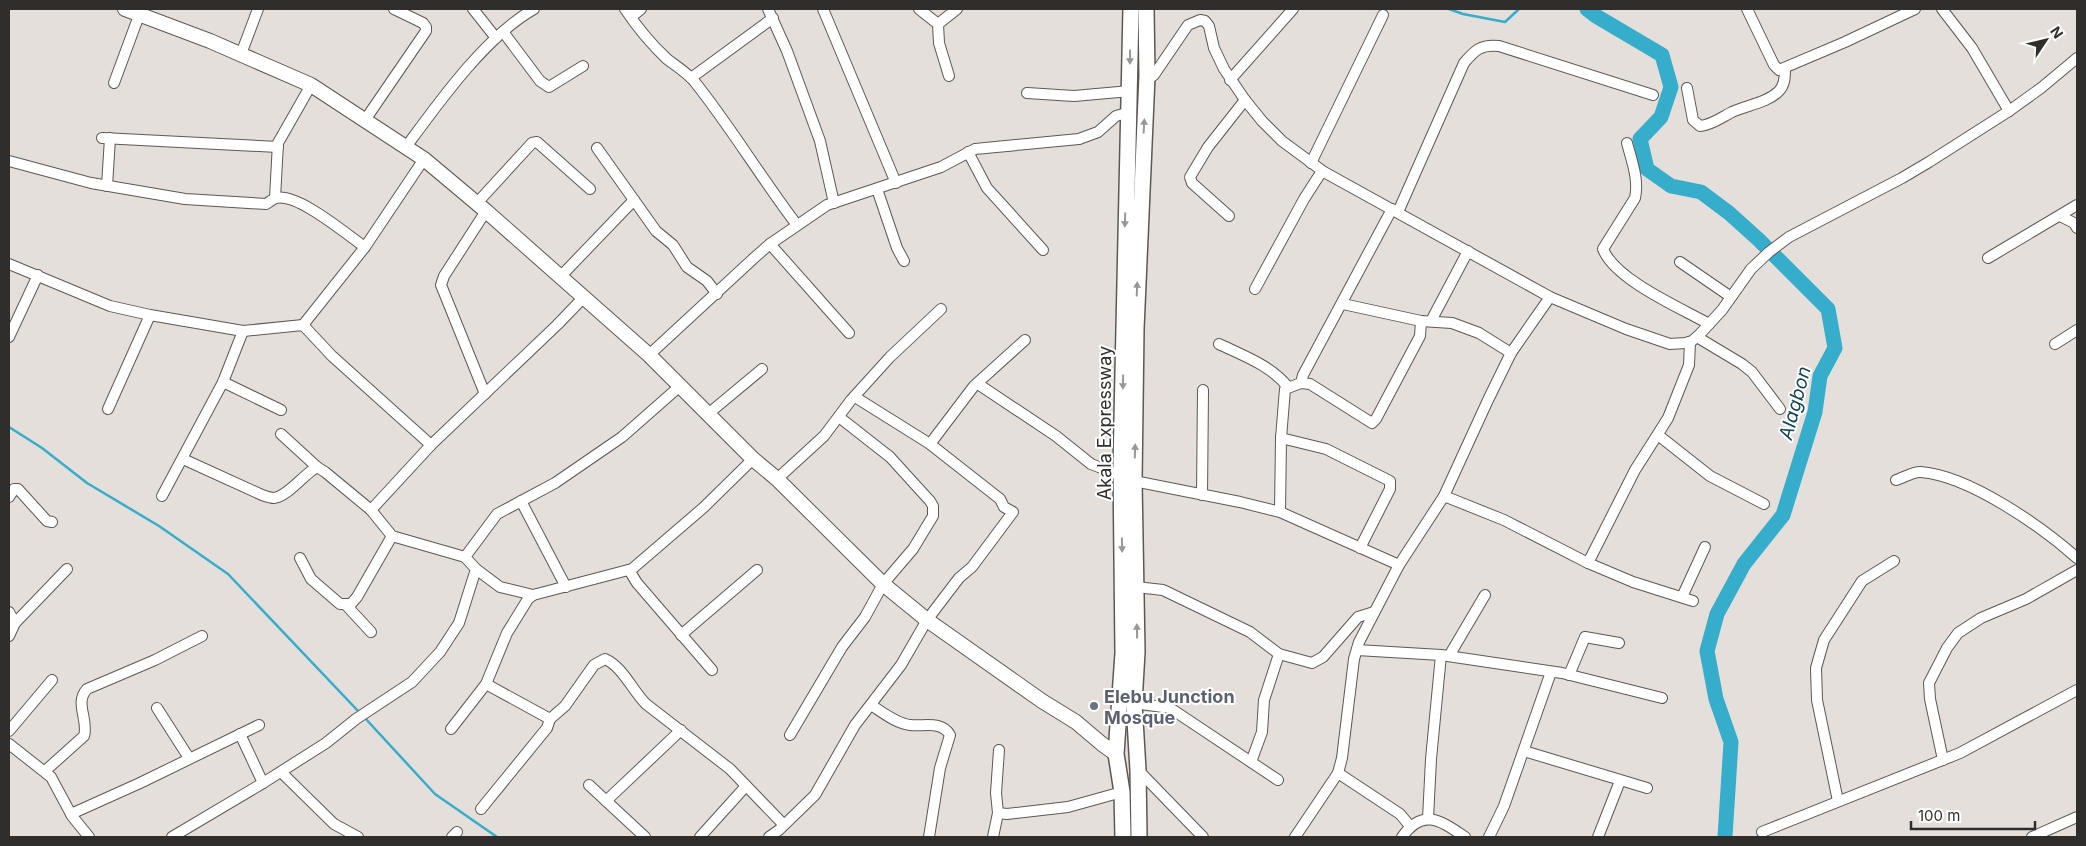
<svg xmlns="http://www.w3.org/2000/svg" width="2086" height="846" font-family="Inter,sans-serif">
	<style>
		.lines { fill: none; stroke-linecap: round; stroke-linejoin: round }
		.stream { stroke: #36adcb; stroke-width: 2.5 }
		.river { stroke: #36adcb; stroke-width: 15 }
		.street-casing { stroke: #5d5855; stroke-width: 12 }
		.secondary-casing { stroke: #5d5855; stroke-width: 16 }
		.primary-casing { stroke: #5d5855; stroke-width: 18 }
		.street { stroke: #fff; stroke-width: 10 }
		.secondary { stroke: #fff; stroke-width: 14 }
		.primary { stroke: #fff; stroke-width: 15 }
		.oneway { fill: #989696 }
		.worship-dot { fill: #6b7280; stroke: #fff; stroke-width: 2 }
		.labels { text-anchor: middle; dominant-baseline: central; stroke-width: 4; stroke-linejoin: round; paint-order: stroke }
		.street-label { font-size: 18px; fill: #302e2d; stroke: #fff }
		.worship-label { font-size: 18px; font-weight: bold; fill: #5b616d; stroke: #fff; text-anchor: start }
		.water-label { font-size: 19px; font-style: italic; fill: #114350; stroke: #fff }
	</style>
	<rect width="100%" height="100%" fill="#e5dfdb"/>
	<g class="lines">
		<g class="stream">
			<polyline points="1449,9 1463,14 1505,22 1519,9"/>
			<polyline points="9,427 42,448 87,483 159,526 228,574 360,713"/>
			<polyline points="364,717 435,794 497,837"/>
		</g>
		<polyline class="river" points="1587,9 1596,16 1662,55 1671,87 1661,117 1640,139 1647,169 1671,186 1701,192 1729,213 1759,240 1828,309 1835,348 1820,376 1815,412 1783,515 1744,564 1717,614 1707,651 1716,699 1731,742 1725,837"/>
		<defs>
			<g id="street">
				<polyline points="473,9 496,38"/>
				<path d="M 625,9 C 637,27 651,44 667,59 C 676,66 686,72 694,81 C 731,127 761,178 797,225"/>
				<polyline points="768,9 787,51 820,141 834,203"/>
				<polyline points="823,9 896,183"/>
				<polyline points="919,9 938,24 957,9"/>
				<polyline points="1747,9 1774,65 1779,70 1845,42 1915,9"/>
				<polyline points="1942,9 1972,48 2009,111"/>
				<polyline points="631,17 641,9"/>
				<polyline points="938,24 939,43 949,76"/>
				<polyline points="504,33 540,81 549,87 583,66"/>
				<polyline points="241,54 258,9"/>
				<polyline points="1147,76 1151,77 1154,75 1188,25 1200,20 1205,21 1209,26 1214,48 1224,69 1245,100 1262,121 1282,141 1324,172 1550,297 1626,329 1670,344 1685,343 1692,341 1699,335 1722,310 1751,269 1769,252 1789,237 1902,178 1929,162 2009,111 2041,88 2077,58"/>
				<polyline points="691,78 773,18"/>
				<polyline points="1230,80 1293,9"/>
				<polyline points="114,83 141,10"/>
				<path d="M 1687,88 L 1693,120 L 1700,126 C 1712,125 1722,117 1732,112 C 1747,105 1767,103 1779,91 C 1785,85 1785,76 1785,69"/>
				<polyline points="1027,93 1074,96 1130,91"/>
				<polyline points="365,120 426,31 426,27 423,23 394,9"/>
				<polyline points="102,138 278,147"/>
				<path d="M 1627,143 C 1632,162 1639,180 1635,198 L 1603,249 C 1615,280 1681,308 1709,324"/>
				<path d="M 406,147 C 439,102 486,36 534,9"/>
				<polyline points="597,148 656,231 673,245 687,267 707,281 717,294"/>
				<polyline points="968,152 987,188 1043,250"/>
				<path d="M 9,161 L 91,183 L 185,199 L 266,204 C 269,202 273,199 276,198 C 298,193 346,234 365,247 L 424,159"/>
				<polyline points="1311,163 1383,15"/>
				<polyline points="107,186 110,138"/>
				<polyline points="877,189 897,248 904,261"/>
				<polyline points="275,198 278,143 311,85"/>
				<polyline points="477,203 532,143 537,142 590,189"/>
				<path d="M 1398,212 L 1464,63 C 1475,50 1481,44 1499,46 L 1653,95"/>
				<polyline points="1229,216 1192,183 1190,177 1208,147 1245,100"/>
				<polyline points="2060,216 2074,223 2077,228"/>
				<polyline points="770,244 849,333"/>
				<polyline points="1988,258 2077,205"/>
				<polyline points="1680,262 1731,297"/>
				<polyline points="9,264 110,306 150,315 243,331 303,325 332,356 431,445"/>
				<polyline points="561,276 634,200"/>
				<polyline points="1255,289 1304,199 1322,171"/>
				<polyline points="1343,304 1421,321 1452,323 1479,333 1511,353"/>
				<polyline points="1431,321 1468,251"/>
				<polyline points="303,325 365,247"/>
				<polyline points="9,337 38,275"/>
				<polyline points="1697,337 1742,364 1752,372 1780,409"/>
				<path d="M 1219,344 C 1244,356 1270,365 1288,387"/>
				<polyline points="2055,344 2077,330"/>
				<polyline points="649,355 754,258 770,244 827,205 941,167 975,149 1079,139 1098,132 1116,116 1130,112"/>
				<polyline points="223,382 281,410"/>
				<polyline points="1301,383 1303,375 1392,209"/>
				<polyline points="978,384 1056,436 1091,464 1122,476"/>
				<polyline points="485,394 441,285 444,276 486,211"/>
				<polyline points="108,409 150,315"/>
				<polyline points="708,414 762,369"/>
				<polyline points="281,434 317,467"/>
				<polyline points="1658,435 1710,476 1764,504"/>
				<polyline points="1281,438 1326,449 1390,481 1390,489 1360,548"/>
				<polyline points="930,444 974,386 1025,340"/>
				<path d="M 183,459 L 262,495 C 265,496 270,498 274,498 C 287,497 304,474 317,467 L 325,472 L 371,510 L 392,536 L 465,557"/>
				<polyline points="777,479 824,436 851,400 890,357 941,309"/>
				<path d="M 1896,480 C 1903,478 1914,471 1921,472 C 1970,476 2042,527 2077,558"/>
				<polyline points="1134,481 1240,502 1280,512 1399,565"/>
				<polyline points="1202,495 1203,390"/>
				<polyline points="162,496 223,382 243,331"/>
				<polyline points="1444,496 1504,520 1588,563 1633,582 1693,601"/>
				<polyline points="9,497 14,489 18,489 47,521 52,522"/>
				<polyline points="521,501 566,587"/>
				<polyline points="371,510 431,445 557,325 584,297"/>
				<polyline points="1280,512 1281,438 1285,389 1301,383 1310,384 1372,423 1376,419 1420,336 1421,321"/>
				<polyline points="300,558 311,579 340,604 351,604 357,597 392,536"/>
				<polyline points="1588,563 1635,470 1668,418 1689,365 1690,342"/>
				<polyline points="476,569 500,587 533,595 632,569 703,508 753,459"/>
				<polyline points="629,570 637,583 712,670"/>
				<polyline points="1136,587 1163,590 1250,632 1279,654 1312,663 1323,657 1358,617 1374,612"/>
				<polyline points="1682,597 1705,547"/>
				<polyline points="346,605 371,632"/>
				<polyline points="9,612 15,623"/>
				<polyline points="681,635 757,570"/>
				<polyline points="9,636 15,623 67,569"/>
				<polyline points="1357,650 1441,655 1562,673 1662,698"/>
				<polyline points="1449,656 1485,595"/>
				<polyline points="1569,675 1585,637 1619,643"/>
				<polyline points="486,684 550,719"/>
				<polyline points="1134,703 1170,708 1278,780"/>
				<path d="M 871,705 C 882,712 897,724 910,725 C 923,727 941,720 950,735 L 940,768 L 929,837"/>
				<polyline points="157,708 189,758"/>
				<polyline points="451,729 486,684 507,633 528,599 533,595"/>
				<polyline points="9,731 52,680"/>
				<polyline points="240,734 263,783"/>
				<polyline points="790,735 842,647 865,617 883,584 913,549 933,516 933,506 930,501 890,457 839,417"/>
				<polyline points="9,744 51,777 72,816 89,837"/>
				<polyline points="1524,751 1647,788"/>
				<polyline points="1943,760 1930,699 1929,683 1947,648 1958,633 1981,618 2026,599 2077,570"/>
				<polyline points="1251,762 1262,732 1264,700 1279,654"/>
				<polyline points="1138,770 1203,837"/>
				<path d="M 45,771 L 84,736 C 89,720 74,703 87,689 L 155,660 L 202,636"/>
				<polyline points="281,772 334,824 358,837"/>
				<polyline points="1338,773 1400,814 1410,826"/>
				<polyline points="589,785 645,837"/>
				<polyline points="606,801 681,730"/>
				<polyline points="1838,801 1817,700 1816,668 1824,640 1862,581 1894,561"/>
				<path d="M 481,809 L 547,728 L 550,719 L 565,706 L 594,665 L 605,659 C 623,667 632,690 646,704 L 730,769 L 784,825"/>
				<polyline points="998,813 1007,814 1068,807 1122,792"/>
				<polyline points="71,814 140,783 259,725"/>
				<polyline points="1428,819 1431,759 1441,655"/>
				<polyline points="1762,832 1960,753 2077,690"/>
				<polyline points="172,837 263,783 326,743 356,719 412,682 440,652 459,623 476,569 465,557 497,514 555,483 622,437 680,386"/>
				<polyline points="452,837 457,832"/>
				<polyline points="700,837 746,786"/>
				<polyline points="769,837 779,830 815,795 855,725 901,665 927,620 959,578 972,567 1013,512 1004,507 1000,499 930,444 855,397"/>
				<polyline points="993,837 998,813 996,793 999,750"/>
				<polyline points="1295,837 1338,773 1342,758 1354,659 1359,642 1399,565 1444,496 1488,400 1511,353 1550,297"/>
				<path d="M 1402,837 C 1423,807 1441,821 1465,837"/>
				<polyline points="1489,837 1504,806 1551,672"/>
				<polyline points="1598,837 1620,781"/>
				<polyline points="2032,837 2077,817"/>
			</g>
			<polyline id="secondary" points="125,9 210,41 311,85 424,159 486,211 649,355 753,459 777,479 883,584 927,620 1042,701 1076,722 1102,744 1116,754"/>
			<g id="primary">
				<polyline points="1123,837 1122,792 1116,754 1123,653 1121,465 1131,9"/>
				<polyline points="1139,837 1138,770 1134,703 1137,652 1134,481 1136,329 1147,76 1146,9"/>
			</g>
		</defs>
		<use href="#street" class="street-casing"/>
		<use href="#secondary" class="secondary-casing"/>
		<use href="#primary" class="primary-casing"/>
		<use href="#street" class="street"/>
		<use href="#secondary" class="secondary"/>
		<use href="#primary" class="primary"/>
	</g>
	<defs><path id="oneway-solid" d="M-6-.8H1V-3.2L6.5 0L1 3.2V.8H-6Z" transform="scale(1.25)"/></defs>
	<g class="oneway">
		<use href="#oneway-solid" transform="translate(1130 57) rotate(91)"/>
		<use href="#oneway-solid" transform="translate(1144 126) rotate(-87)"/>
		<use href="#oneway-solid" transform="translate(1125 220) rotate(92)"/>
		<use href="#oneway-solid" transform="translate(1137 289) rotate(-88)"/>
		<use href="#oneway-solid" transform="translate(1123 382) rotate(91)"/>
		<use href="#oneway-solid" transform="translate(1135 451) rotate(-88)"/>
		<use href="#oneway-solid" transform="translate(1122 545) rotate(89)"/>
		<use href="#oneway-solid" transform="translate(1137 631) rotate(-91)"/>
	</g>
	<circle class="worship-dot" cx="1094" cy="706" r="5"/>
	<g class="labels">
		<g class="street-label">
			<text transform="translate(1104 423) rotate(-90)">Akala Expressway</text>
		</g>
		<g class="worship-label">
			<text x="1104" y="696">Elebu Junction<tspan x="1104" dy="21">Mosque</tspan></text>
		</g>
		<g class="water-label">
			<text transform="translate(1795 403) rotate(-75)">Alagbon</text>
		</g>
	</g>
	<rect width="2086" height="846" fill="none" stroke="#302e2d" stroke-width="20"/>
	<g transform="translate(2046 40) rotate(55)" stroke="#ffffff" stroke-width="4" paint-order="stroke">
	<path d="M0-4L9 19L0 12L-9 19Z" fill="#302e2d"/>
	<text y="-8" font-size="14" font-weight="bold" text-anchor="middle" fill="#302e2d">N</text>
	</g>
	<path d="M1911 821v8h124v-8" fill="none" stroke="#302e2d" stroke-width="2.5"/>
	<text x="1918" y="821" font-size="15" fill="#302e2d" stroke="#ffffff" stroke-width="4" paint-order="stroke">100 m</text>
</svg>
